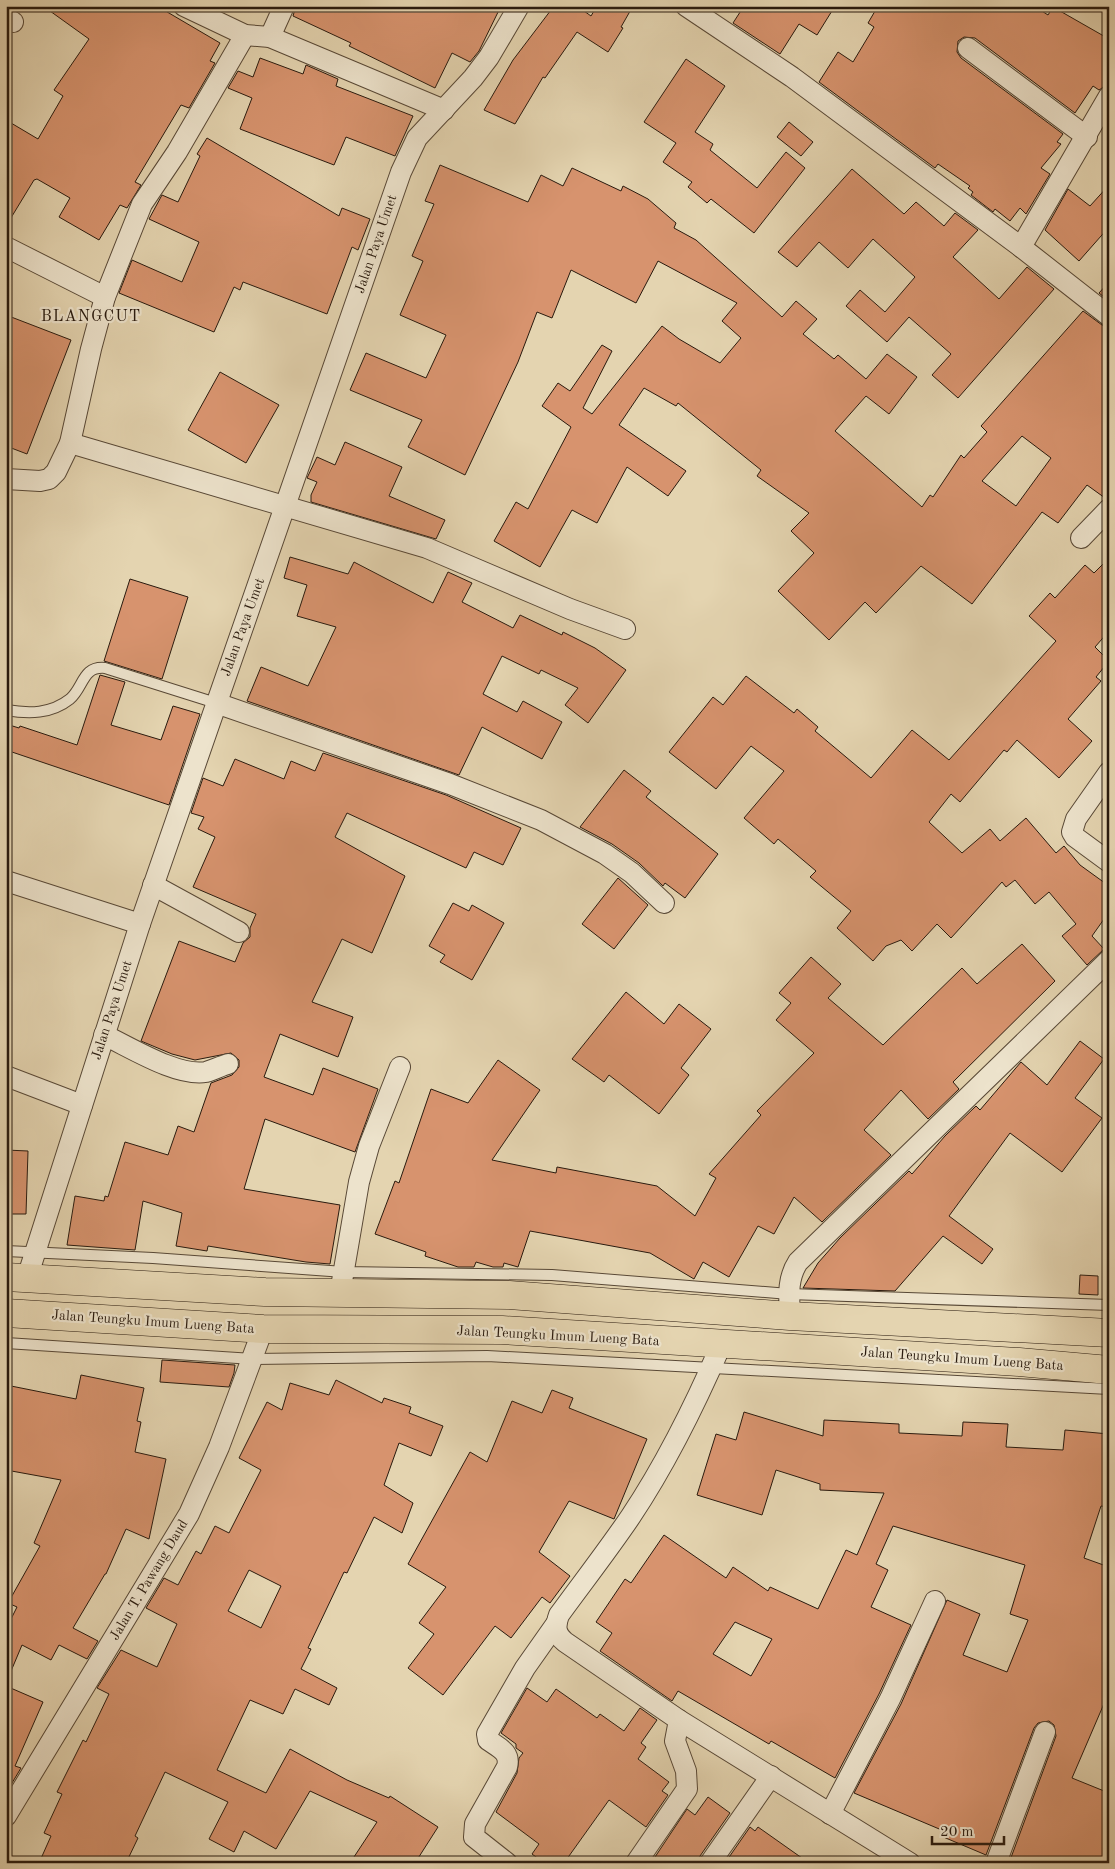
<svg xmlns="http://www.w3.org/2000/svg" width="1115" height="1869" font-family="'Old Standard TT',serif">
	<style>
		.building { fill: #d7936e; stroke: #291a0e; fill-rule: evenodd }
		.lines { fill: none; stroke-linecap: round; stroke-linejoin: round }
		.service-casing { stroke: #584836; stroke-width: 12 }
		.minor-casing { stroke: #584836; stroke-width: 22 }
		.trunk-casing { stroke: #291a0e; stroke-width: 29 }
		.service { stroke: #ede3cc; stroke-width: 10 }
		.minor { stroke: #ede3cc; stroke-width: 20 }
		.trunk { stroke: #e4d4b0; stroke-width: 28 }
		.labels { text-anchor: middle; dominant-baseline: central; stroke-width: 4.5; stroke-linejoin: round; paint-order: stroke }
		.street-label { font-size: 14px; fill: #291a0e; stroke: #ede3cc }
		.quarter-label { font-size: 16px; letter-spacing: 1px; fill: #291a0e; stroke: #ede3cc }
	</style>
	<rect width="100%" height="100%" fill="#e4d4b0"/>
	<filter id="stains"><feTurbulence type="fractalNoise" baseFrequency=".004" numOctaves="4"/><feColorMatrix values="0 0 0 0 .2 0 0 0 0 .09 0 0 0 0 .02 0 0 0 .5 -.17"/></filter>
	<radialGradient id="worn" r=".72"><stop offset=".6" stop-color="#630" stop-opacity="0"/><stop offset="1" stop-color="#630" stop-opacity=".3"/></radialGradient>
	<g class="building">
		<polygon points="43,6 157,6 220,43 210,61 215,63 189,108 181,105 135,182 141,185 127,208 120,205 99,240 59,217 70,198 37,179 34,180 6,226 6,120 38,139 63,96 54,90 89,39"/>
		<polygon points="296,6 501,6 479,51 470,62 452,53 435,88 349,46 351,43 293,16"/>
		<polygon points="554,6 577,6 591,16 597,6 633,6 621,27 623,28 608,52 577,32 545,78 543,77 515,124 484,110 513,60"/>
		<polygon points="744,6 835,6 817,35 799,24 780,54 733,23"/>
		<polygon points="878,6 1034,6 1048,15 1053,7 1109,39 1109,84 1099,90 1093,86 1075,113 975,38 964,37 958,41 957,52 961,58 1063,134 1057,142 1061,144 1041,168 1050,174 1026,214 1020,208 1010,221 995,209 993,212 971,195 973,192 968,188 970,186 938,164 935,168 819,82 838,52 853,62 874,27 868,23"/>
		<polygon points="260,58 303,74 306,65 338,79 336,86 413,116 395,156 346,137 334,165 240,129 252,98 228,88 238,71 253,77"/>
		<polygon points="686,59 725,86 695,132 713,144 710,150 757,188 786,152 805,168 754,233 711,199 707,203 688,187 692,182 663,162 676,143 644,122"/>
		<polygon points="789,122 813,142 801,156 777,137"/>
		<polygon points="207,138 339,216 342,208 370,219 358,250 352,247 327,314 243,282 240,290 234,287 214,332 119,293 132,260 182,282 199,242 149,219 162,195 178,202 200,156 197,154"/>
		<path d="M 440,165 L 528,202 L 541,175 L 563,186 L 572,168 L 621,191 L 623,186 L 648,199 L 676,223 L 674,228 L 696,240 L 782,317 L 796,301 L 817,319 L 803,334 L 834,359 L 838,355 L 866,379 L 887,354 L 917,377 L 889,414 L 866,396 L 835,431 L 922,507 L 930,495 L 933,497 L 961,455 L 964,458 L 987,432 L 981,426 L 1083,311 L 1102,325 L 1109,328 L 1109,497 L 1105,498 L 1087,485 L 1058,523 L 1042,512 L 972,604 L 921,566 L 876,613 L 865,602 L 829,640 L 778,591 L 814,553 L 791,531 L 809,513 L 757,476 L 761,470 L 678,403 L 676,406 L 644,388 L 619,425 L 686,471 L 668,496 L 627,467 L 597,523 L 572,510 L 540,567 L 494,541 L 516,502 L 528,509 L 571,427 L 542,406 L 558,383 L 570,391 L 602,345 L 612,351 L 583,408 L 592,414 L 662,326 L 679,339 L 720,363 L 741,338 L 722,321 L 737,303 L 658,261 L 636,303 L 571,270 L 552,318 L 537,312 L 518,362 L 465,475 L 408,447 L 422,420 L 350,390 L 366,353 L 426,378 L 446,335 L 400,315 L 423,261 L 412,256 L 434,204 L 425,201 ZM 1022,436 L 1051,458 L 1016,506 L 982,481 Z"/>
		<polygon points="852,169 904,214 916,202 944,226 955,213 978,230 953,257 999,299 1027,267 1054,289 958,398 932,375 951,354 909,317 887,342 846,306 860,290 885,312 915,277 873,239 848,268 819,242 797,267 778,252"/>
		<polygon points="1109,185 1109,227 1079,261 1045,230 1068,189 1090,206"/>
		<polygon points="1109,282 1109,301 1099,293"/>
		<polygon points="6,315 71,340 27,454 6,446"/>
		<polygon points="220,372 279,405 246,463 188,430"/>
		<polygon points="345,442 402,467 389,496 445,520 436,539 311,502 311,495 317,482 307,478 317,457 335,465"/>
		<polygon points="290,557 348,574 354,562 433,603 448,572 472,583 462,602 513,628 520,615 562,635 563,632 595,648 626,670 588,723 565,705 578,688 541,670 539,674 502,656 483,694 517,712 523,701 562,722 542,759 482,727 459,775 247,701 261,667 308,686 336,627 297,616 307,585 284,578"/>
		<polygon points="1109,558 1109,631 1095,647 1109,661 1096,677 1101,681 1068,719 1092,741 1059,778 1017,740 1007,752 1004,750 960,802 951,794 929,822 962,853 990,829 1000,841 1026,818 1056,853 1064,846 1080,865 1109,886 1109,912 1092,936 1104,949 1087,965 1062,936 1076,924 1049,892 1035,904 1015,880 1006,887 1002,882 951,938 937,924 912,951 901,940 886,946 873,961 837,928 851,911 810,877 816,871 778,839 774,844 744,818 784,771 751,746 716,789 669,752 713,697 723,705 746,676 794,713 797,709 818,727 815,731 871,778 912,730 949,760 1056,641 1029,616 1050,593 1055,598 1085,565 1094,573"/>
		<polygon points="130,579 188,597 162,679 104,661"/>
		<polygon points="100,675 125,682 111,725 161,740 173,706 200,714 169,805 6,750 6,724 19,728 20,726 77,745"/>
		<polygon points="323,753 446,795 521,828 503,865 474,852 466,868 347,813 335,837 405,876 372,953 342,939 312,1002 353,1017 338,1057 280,1034 264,1077 313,1095 323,1068 378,1089 355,1152 265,1119 244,1189 340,1205 330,1264 306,1262 208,1246 207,1251 176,1246 182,1213 143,1201 135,1250 67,1245 75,1196 104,1201 105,1196 108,1197 125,1142 168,1155 178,1126 194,1132 211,1083 232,1075 239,1067 239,1060 231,1053 195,1060 172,1054 141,1041 179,941 235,962 243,943 250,937 250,928 256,914 193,887 215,837 198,829 204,817 191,813 203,778 223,786 235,759 284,779 291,761 315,771"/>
		<polygon points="624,770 651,791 646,797 718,854 685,898 665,883 663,886 639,863 612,844 580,827"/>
		<polygon points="618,878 648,905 614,949 582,924"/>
		<polygon points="453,903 469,911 472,905 504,923 472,980 440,962 445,955 429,946"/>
		<polygon points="1022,944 1055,981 953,1082 959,1089 928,1119 901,1090 864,1130 891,1155 822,1222 794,1197 774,1234 758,1226 729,1277 703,1262 694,1279 650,1253 530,1231 518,1267 504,1263 503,1267 493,1267 476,1262 474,1267 458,1267 425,1256 426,1252 375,1234 395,1181 399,1183 431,1089 468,1103 498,1060 540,1090 492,1160 556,1173 557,1167 657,1186 695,1216 716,1178 709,1174 761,1115 757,1111 814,1053 776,1020 791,1003 779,993 811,957 841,984 828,998 883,1045 962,968 977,984"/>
		<polygon points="626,992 664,1024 679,1004 711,1029 681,1068 689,1075 659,1114 609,1075 604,1082 572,1059"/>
		<polygon points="1080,1041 1104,1059 1075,1098 1102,1118 1062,1172 1010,1133 949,1216 993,1249 982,1264 943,1236 895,1291 803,1288 818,1263 840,1238 909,1171 912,1174 945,1136 976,1106 980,1110 1021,1062 1047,1085"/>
		<polygon points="6,1150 28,1151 26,1214 6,1214"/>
		<polygon points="1080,1275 1098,1276 1098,1295 1079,1294"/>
		<polygon points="162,1360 235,1365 234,1373 229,1387 160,1382"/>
		<polygon points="81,1375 144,1388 137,1421 141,1422 135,1452 166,1459 149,1539 126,1529 106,1574 105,1574 73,1628 98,1641 87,1659 59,1645 51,1660 22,1645 6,1683 6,1629 17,1607 8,1603 40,1546 34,1543 61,1480 6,1470 6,1385 76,1399"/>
		<path d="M 336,1380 L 382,1403 L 384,1398 L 411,1407 L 409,1413 L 443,1426 L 431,1456 L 399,1443 L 384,1485 L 413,1503 L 402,1533 L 374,1517 L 347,1573 L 344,1572 L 308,1648 L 311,1649 L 301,1669 L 337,1688 L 329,1705 L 295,1689 L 283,1714 L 250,1700 L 217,1770 L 266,1793 L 290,1749 L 347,1780 L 389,1798 L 390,1796 L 438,1827 L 415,1863 L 350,1863 L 377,1822 L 310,1791 L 276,1849 L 244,1831 L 234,1852 L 209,1839 L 228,1802 L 165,1772 L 135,1836 L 138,1838 L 126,1863 L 39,1863 L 51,1836 L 44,1833 L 62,1794 L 57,1792 L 83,1740 L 86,1742 L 109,1694 L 97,1688 L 121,1650 L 157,1667 L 177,1624 L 146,1608 L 164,1578 L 178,1585 L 196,1551 L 201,1554 L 215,1526 L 229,1533 L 261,1470 L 239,1458 L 267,1402 L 282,1410 L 290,1383 L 329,1395 ZM 249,1570 L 281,1586 L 261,1628 L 228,1611 Z"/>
		<polygon points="552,1390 573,1398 569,1408 647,1439 614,1519 569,1501 539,1552 570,1576 550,1603 542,1597 511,1638 495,1626 443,1695 408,1668 434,1634 419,1623 446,1587 408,1564 470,1452 487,1462 512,1401 542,1413"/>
		<path d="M 744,1412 L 823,1436 L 824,1420 L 899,1424 L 899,1433 L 962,1436 L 963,1422 L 1008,1424 L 1006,1447 L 1063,1450 L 1065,1430 L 1109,1434 L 1109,1507 L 1101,1506 L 1084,1558 L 1109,1567 L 1109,1692 L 1072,1778 L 1109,1793 L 1109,1863 L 1009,1863 L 1056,1736 L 1054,1725 L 1049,1721 L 1038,1723 L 1034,1728 L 986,1855 L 941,1836 L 944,1831 L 854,1793 L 901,1704 L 947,1600 L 980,1614 L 963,1655 L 1007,1672 L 1028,1620 L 1010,1614 L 1025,1565 L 893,1526 L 876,1564 L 888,1570 L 871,1607 L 911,1625 L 879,1694 L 835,1778 L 771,1741 L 769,1744 L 678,1691 L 672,1701 L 600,1651 L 612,1633 L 596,1622 L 625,1579 L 631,1583 L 664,1535 L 726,1578 L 733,1567 L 768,1591 L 770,1587 L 818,1609 L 846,1550 L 857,1555 L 884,1493 L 820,1490 L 820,1484 L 776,1470 L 762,1515 L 697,1495 L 716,1434 L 736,1440 ZM 735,1622 L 772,1639 L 751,1676 L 713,1654 Z"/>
		<polygon points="6,1686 43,1702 15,1766 21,1768 6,1793"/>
		<polygon points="527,1688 547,1702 556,1689 597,1718 600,1714 624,1731 640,1708 657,1720 641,1743 646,1747 638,1759 669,1782 662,1791 668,1795 646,1827 609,1800 564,1863 544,1863 532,1854 539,1844 496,1812 517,1773 519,1758 523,1753 516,1748 516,1744 501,1733"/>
		<polygon points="708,1797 730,1813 700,1856 698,1863 651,1863 687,1809 695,1815"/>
		<polygon points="750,1827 755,1831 758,1827 809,1863 725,1863"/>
	</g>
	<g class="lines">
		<defs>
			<g id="service">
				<path d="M 6,710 C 29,714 51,714 70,699 C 84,687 82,666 105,668 L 216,703"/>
				<polyline points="6,1251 153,1258 344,1272 552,1275 789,1294 1109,1305"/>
				<polyline points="6,1343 253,1359 487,1356 1109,1389"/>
			</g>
			<g id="minor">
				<polyline points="184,6 245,35 270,37 444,110"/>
				<polyline points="686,6 792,77 1021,247 1109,316"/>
				<polyline points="6,18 13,22"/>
				<polyline points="270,37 284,6"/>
				<polyline points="968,48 1087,137"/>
				<polyline points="6,247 105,297"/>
				<polyline points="1021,247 1109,96"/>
				<polyline points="70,443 427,548 570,609 625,629"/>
				<polyline points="6,479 40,481 49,479 56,472 70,443 91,349 105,297 142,204 177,152 245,35"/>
				<polyline points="1081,538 1109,509"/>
				<polyline points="216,703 450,784 541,820 605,854 632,873 664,903"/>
				<polyline points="1109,772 1076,819 1072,832 1075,837 1109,862"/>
				<polyline points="6,881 140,924"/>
				<polyline points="153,885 239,932"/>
				<path d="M 104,1035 C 130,1047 177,1077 206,1072 C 213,1070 221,1066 228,1064"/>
				<polyline points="6,1076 82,1105"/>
				<polyline points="27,1278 140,924 401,172 417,138 473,78 489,57 519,6"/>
				<polyline points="340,1293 359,1182 369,1146 400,1067"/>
				<path d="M 790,1316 C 789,1296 787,1279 798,1262 L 1109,960"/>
				<path d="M 721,1345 C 695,1405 667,1462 631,1516 C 608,1550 583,1582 559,1615 C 555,1626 555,1634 565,1642 L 679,1720 L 910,1863"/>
				<polyline points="830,1814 890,1699 935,1601"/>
				<polyline points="6,1816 189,1514 219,1447 263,1329"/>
				<path d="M 507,1863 L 474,1837 L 475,1824 L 507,1767 C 511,1752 499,1748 488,1740 L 487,1734 L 525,1668 L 556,1624"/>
				<polyline points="636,1863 687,1789 686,1771 675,1741 679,1720"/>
				<polyline points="710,1863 771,1776"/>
				<polyline points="996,1863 1045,1732"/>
			</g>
			<g id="trunk">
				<polyline points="6,1277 265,1292 509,1295 790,1316 1109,1333"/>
				<polyline points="6,1313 263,1329 502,1330 1019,1362 1109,1370"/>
			</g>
		</defs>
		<use href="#service" class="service-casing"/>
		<use href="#minor" class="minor-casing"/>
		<use href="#trunk" class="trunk-casing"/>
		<use href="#service" class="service"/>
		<use href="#minor" class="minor"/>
		<use href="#trunk" class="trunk"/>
	</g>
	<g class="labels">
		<g class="street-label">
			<text transform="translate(376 244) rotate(-71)">Jalan Paya Umet</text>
			<text transform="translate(243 627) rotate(-70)">Jalan Paya Umet</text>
			<text transform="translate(112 1010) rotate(-72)">Jalan Paya Umet</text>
			<text transform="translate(153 1322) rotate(4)">Jalan Teungku Imum Lueng Bata</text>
			<text transform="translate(558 1336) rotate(3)">Jalan Teungku Imum Lueng Bata</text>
			<text transform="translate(962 1359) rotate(4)">Jalan Teungku Imum Lueng Bata</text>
			<text transform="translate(149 1580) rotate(-59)">Jalan T. Pawang Daud</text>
		</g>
		<g class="quarter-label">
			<text x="91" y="317">BLANGCUT</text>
		</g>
	</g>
	<rect width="1115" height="1869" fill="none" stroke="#e4d4b0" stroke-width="25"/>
	<rect x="8" y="8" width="1100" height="1854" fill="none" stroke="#291a0e" stroke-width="2.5"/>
	<rect x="12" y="12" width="1090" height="1844" fill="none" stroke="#291a0e"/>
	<path d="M932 1836v8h72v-8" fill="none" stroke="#291a0e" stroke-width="2.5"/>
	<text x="940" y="1836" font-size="15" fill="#291a0e" stroke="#ede3cc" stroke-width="4" paint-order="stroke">20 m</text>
	<rect width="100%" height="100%" filter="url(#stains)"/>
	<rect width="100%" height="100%" fill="url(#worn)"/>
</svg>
